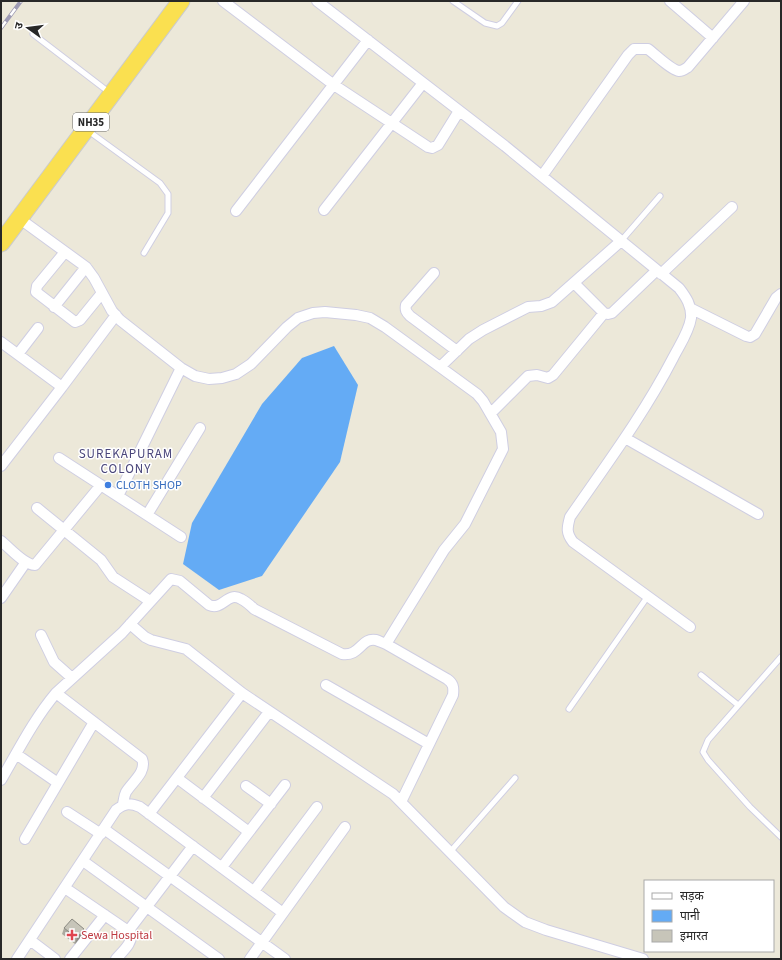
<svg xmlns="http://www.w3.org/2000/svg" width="782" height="960" font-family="'Source Sans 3','Noto Sans Devanagari',sans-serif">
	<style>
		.water { fill: #64abf5 }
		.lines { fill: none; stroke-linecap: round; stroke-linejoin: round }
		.service-casing { stroke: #cfcee2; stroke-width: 7 }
		.minor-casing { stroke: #cfcee2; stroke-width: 12 }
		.trunk-casing { stroke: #cbcbcb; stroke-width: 19 }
		.service { stroke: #fff; stroke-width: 5 }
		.minor { stroke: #fff; stroke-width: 10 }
		.trunk { stroke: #fae050; stroke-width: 17 }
		.rail-casing { stroke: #9e9bb4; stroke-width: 4 }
		.rail { stroke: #fff; stroke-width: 2.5; stroke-dasharray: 8; stroke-linecap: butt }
		.wall { fill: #aba99f }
		.shaded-wall { fill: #8b8a82 }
		.building { fill: #c7c5b9; stroke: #8b8a82 }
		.shop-dot { fill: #3f7fe0; stroke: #fff; stroke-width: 1.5 }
		.health-dot { fill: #e0444e; stroke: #fff; stroke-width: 1.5 }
		.labels { text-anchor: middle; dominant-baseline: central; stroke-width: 3; stroke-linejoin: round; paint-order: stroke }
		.shield { fill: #fff; stroke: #686868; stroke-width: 1 }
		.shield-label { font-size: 11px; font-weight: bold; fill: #282828 }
		.shop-label { font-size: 12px; fill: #366cbe; stroke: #fff; text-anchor: start }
		.health-label { font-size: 12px; fill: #be3a42; stroke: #fff; text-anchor: start }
		.neighbourhood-label { font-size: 13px; letter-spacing: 1px; fill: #4a467b; stroke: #fff }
	</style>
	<rect width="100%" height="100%" fill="#ece8d9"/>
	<!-- water -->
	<path class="water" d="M334,346L358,385L340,462L262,576L219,590L183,564L192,523L262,404L302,358Z"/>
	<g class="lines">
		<!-- service casing -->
		<g class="service-casing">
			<path id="service" d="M453,1L485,23L497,26L502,23L518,1
				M33,34L110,93
				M87,130L160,183L168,194V213L144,253
				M621,241L660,196
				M781,657L708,740L703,752L708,760L750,807L781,837
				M701,675L738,705
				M569,709L648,596
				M450,852L515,778"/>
		</g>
		<!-- minor casing -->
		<g class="minor-casing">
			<path id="minor" d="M223,1L334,85L428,147L432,148L438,145L459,111
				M317,1L505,146L679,288C686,297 692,306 691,318C689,332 679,346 673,358C644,414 606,465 570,517C567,528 566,533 573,542L690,627
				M670,1L713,38
				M542,176L628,55L634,49H648C655,54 671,70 679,71C683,71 685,69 688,67L744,1
				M324,210L423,83
				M236,211L368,40
				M20,219L86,267L94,278L112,311L120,320L181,368L195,376L209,379L222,378L236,374L251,364L287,327L298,318L313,313L325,312L356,315L370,318L385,327L440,367L469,339L483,330L528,307L541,306L552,302L621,241
				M65,252L37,286L36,292L75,322L80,320L102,293
				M434,273L406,305C405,310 406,312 410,316L457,351
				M661,274L732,207
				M574,283L604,313L608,314L612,313L657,270
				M54,307L86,267
				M690,308L746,336L750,337L755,334L776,298L781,294
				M1,342L62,387L1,466
				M18,354L38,328
				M62,387L116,315
				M491,413L528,376L537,375L548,378L553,375L604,313
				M625,438L758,514
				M59,458L181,537
				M118,496L181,368
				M37,508L101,560L113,577L150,601
				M147,515L200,428
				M1,541C10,548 24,565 35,565L101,485
				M1,598L26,562
				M130,624L145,637L151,640L186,649L242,693L393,794L504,907L525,922L546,930L643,959
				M41,635L54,662L72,678
				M386,644L447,679C453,683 454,687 453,695L401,802
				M326,685L429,744
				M56,693L142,759C147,772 132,782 126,792C124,796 124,800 123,804
				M16,754L58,783
				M177,778L249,832
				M1,780C18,751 34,719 56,693L122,633L171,579L180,581L209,605C223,611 227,591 241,599C245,601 250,605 254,609L342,654C360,657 361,637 376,640C379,641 383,643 386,644L444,550L465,524L503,449L501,432L483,401L477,394L440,367
				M246,786L271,804
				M203,798L269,712
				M67,812L101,834
				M149,814L242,693
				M104,829L285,959
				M25,839L94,722
				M83,861L219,959
				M222,867L285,785
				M65,888L131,933C133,943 123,951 116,959
				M254,891L317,807
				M129,930L193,846
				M30,940L55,959
				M17,959L116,810C125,803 130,803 140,807L283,913L345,827
				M70,959L105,915
				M250,959L283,913"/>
		</g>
		<!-- trunk casing -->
		<g class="trunk-casing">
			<path id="trunk" d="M1,243L181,1"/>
		</g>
		<!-- service -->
		<use href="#service" class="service"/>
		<!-- minor -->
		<use href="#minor" class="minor"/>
		<!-- trunk -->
		<use href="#trunk" class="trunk"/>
		<!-- rail casing -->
		<g class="rail-casing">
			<path id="rail" d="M1,28L21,1"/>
		</g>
		<!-- rail -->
		<use href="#rail" class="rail"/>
	</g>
	<!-- wall -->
	<path class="wall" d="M64,928L82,935L75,944L62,934Z"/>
	<!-- shaded-wall -->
	<path class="shaded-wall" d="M84,929L82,935L75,944L77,938Z"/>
	<!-- building -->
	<path class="building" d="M72,919L84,929L77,938L64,928Z"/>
	<!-- markers -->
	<circle class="shop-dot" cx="108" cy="485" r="4"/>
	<path class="health-dot" d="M70 929h4v4h4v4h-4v4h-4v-4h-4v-4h4z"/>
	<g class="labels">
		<!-- shield labels -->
		<rect class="shield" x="73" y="113" width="36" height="18" rx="3"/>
		<g class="shield-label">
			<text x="91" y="122">NH35</text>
		</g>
		<!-- shop labels -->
		<g class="shop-label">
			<text x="116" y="485">CLOTH SHOP</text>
		</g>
		<!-- health labels -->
		<g class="health-label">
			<text x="81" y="935">Sewa Hospital</text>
		</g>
		<!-- neighbourhood labels -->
		<g class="neighbourhood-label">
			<text x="126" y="454">SUREKAPURAM<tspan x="126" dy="15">COLONY</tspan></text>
		</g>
	</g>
	<!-- border -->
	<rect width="782" height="960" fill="none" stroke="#282828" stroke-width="4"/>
	<!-- legend -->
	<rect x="644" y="880" width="130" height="72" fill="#ffffff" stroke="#a9a9a9"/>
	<rect x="652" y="893" width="20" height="6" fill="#ffffff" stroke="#a9a9a9"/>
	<text x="680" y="900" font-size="12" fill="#282828">सड़क</text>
	<rect x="652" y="910" width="20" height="12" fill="#64abf5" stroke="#a9a9a9"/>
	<text x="680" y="920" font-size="12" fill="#282828">पानी</text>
	<rect x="652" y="930" width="20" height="12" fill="#c7c5b9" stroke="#a9a9a9"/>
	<text x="680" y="940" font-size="12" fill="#282828">इमारत</text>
	<!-- north arrow -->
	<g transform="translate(28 28) rotate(284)" stroke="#ffffff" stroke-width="3" paint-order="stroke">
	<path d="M0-3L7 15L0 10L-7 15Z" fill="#282828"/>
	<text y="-6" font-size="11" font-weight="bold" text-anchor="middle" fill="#282828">उ</text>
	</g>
</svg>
